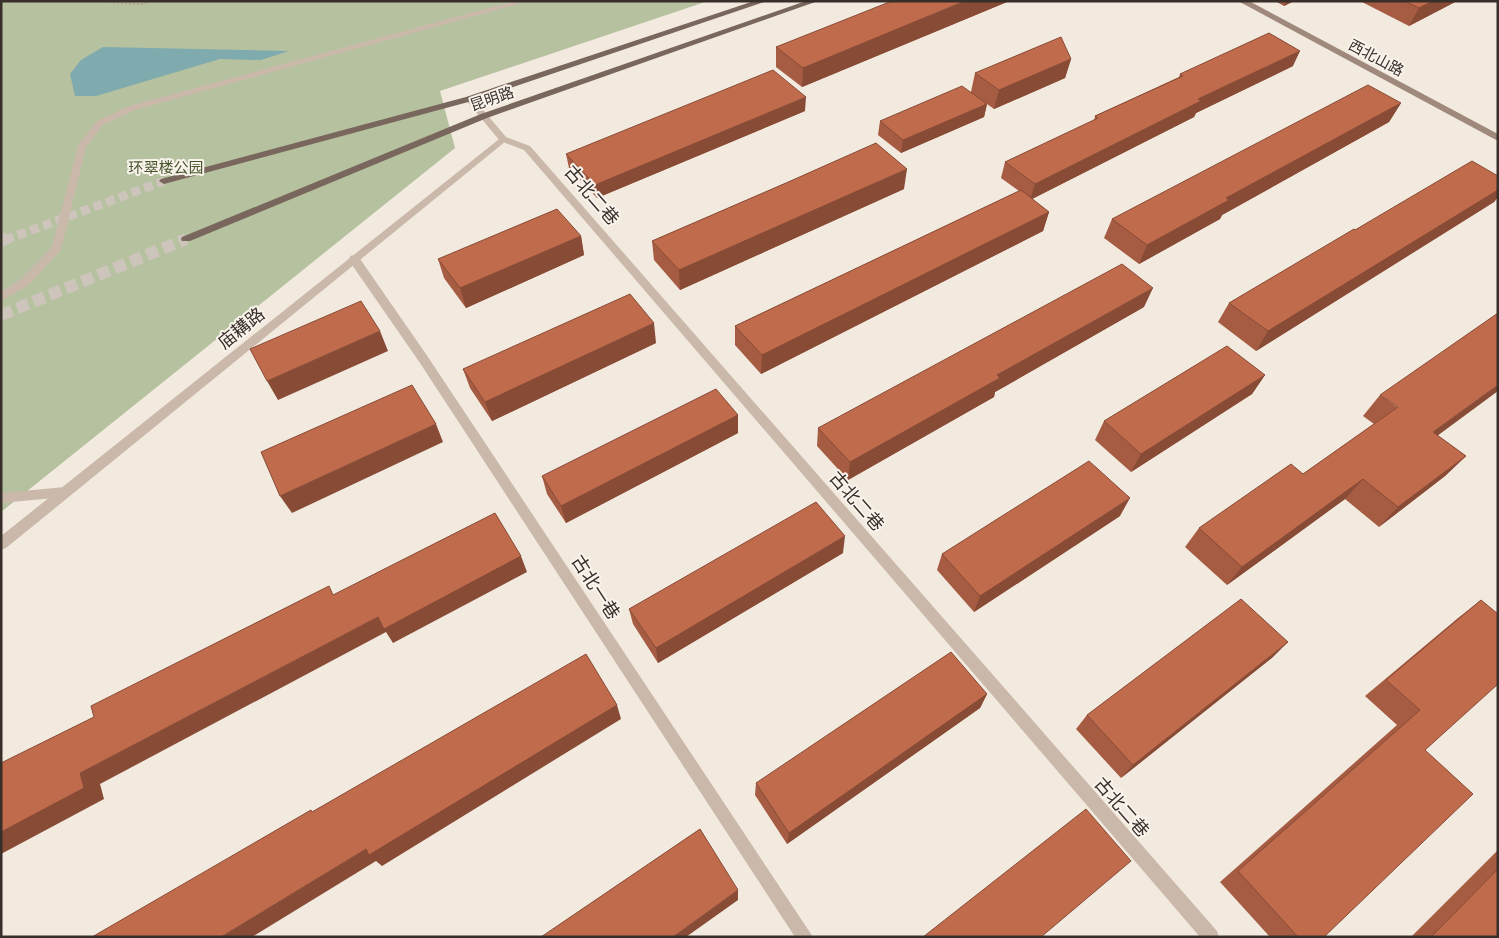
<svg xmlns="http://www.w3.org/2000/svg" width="1499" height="938" font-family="Raleway,'Noto Sans SC',sans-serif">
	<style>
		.green { fill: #b5c19f }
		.water { fill: #7fabae }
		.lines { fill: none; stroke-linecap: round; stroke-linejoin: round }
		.primary-tunnel-far1 { stroke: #cdc4bb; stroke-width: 9; stroke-dasharray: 9 4.5; stroke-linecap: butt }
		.primary-tunnel { stroke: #cdc4bb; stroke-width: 12; stroke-dasharray: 12 5.5; stroke-linecap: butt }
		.path { stroke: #b6a495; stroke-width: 2.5; stroke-dasharray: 2 2; stroke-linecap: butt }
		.service { fill: #cab9ab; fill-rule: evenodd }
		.tertiary { fill: #cab9ab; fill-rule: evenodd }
		.secondary { fill: #9e897c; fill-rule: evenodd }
		.primary { fill: #79665c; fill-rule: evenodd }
		.wall { fill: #a65c42 }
		.shaded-wall { fill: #874b36 }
		.building { fill: #c16b4d; stroke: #874b36 }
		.labels { text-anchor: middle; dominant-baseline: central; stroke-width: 4; stroke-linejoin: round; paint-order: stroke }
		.far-street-label { font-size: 15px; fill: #382e2a; stroke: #f9f3eb }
		.far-park-label { font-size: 15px; fill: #47552e; stroke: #f9f3eb }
		.street-label { font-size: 18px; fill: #382e2a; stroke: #f9f3eb }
	</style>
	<rect width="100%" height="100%" fill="#f2e9df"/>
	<!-- green -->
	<path class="green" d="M1,1H708L440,91L455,148L1,512Z"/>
	<!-- water -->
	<path class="water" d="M103,47L289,51L261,60L220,59L96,96H75L70,74L81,60Z"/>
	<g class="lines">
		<!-- primary-tunnel-far1 -->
		<path class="primary-tunnel-far1" d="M5,240L164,181"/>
		<!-- primary-tunnel -->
		<path class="primary-tunnel" d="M1,241L8,238
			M1,315L186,239"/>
		<!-- path -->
		<path class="path" d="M97,1L142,4L150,1"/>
		<!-- service -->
		<path class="service" d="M515,1H529L135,110L103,125L86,147L61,250L29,285L1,301V292L21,279L52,247L78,145L97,121L129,106Z
			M469,96L472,97L506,137L530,146L1217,931L1219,937H1200L524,150L500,141L465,99Z
			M354,255L358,256L428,357L813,937H795L420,363L350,262V256Z
			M65,487L69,488L71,492L69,496L65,497L1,503V493Z"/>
		<!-- tertiary -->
		<path class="tertiary" d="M503,136L506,137V141L6,548L1,550V536Z"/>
		<!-- secondary -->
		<path class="secondary" d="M1238,1H1249L1498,134V141Z"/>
		<!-- primary -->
		<path class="primary" d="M754,1H767L472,101L164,184L159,181L161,179L466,97Z
			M806,1H818L487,118L190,241H182L181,239L182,237L481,114Z"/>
	</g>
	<!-- wall -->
	<path class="wall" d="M1275,1H1294L1284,6Z
		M1360,1H1457L1409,26Z
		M1007,2L802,87L776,67V47Z
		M1071,59L1065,78L994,109L987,104L984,117L901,153L878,135L880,121L971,92L975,73Z
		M1293,66L1196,113L1194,117L1032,199L1049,212L1043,231L761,374L735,345V326L1019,191L1001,178L1005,162L1094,121L1095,116L1179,77L1180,74Z
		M1401,103L1389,122L1222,215L1220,219L1139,264L1104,238L1112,219Z
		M805,111L597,198L569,168L566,154Z
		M1498,176V197L1494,202L1256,351L1218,322L1229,303L1355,230Z
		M786,183L904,189L680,290L654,260L652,241Z
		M581,236L584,255L466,308L444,278L438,259Z
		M1144,307L995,392L994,397L848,480L817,446L818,428Z
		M656,343L492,421L470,388L463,369Z
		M1265,375L1252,394L1131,472L1095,440L1104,421Z
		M1380,395L1466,456L1445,476L1379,527L1345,499L1227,585L1185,547L1199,528L1303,474L1374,424L1363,416Z
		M738,415V433L566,523L547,494L542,476Z
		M1120,516L974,612L937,570L942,554Z
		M843,553L658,663L633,624L629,609Z
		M1481,600L1425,750L1324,937H1270L1220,882L1397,725L1365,696L1458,618Z
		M1273,657L1121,778L1076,729L1087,715Z
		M987,694L980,708L787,844L755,795L756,783Z
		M1498,850V937H1411Z"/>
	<!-- shaded-wall -->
	<path class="shaded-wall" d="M965,1H1007V2L802,87L803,68Z
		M1286,1H1294L1284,6Z
		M1433,1H1457L1409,26L1419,8Z
		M1300,51L1293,66L1196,113L1194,117L1030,200L1035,184L1198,99Z
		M1071,59L1065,78L994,109L999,90Z
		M806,97L805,111L597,198L595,185Z
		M1401,103L1389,122L1222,215L1220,219L1139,264L1147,245L1226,198Z
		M987,104L984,117L901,153L903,140Z
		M907,169L904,189L680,290L679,270Z
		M1498,190V197L1494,202L1256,351L1268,331Z
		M1049,212L1043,231L761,374L762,355Z
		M581,236L584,255L466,308L460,288Z
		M1153,288L1144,307L995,392L994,397L848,480L850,462L997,375Z
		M654,323L656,343L492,421L485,402Z
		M380,331L388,351L278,400L267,381Z
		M1265,375L1252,394L1131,472L1141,454Z
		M1498,385V391L1414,453L1433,432Z
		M738,415V433L566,523L561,506Z
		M436,424L443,442L292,513L280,496Z
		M1466,456L1445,476L1379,527L1398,507Z
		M1363,479L1345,499L1227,585L1242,567Z
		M1130,498L1120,516L974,612L980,596Z
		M845,536L843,553L658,663L656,648Z
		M521,556L527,572L393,643L386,632L100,784L104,799L1,854V832L80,773L378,617Z
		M1288,642L1273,657L1121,778L1133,765Z
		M987,694L980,708L787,844L789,833Z
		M617,705L621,719L382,866L376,861L252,937H221L366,849Z
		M738,890V900L686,937H673Z"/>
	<!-- building -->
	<path class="building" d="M892,1H965L803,68L776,47Z
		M1404,1H1433L1419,8Z
		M1269,33L1300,51L1198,99L1201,101L1035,184L1005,162L1098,118L1095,116L1183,76L1180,74Z
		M1061,37L1071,59L999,90L975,73Z
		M773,70L806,97L595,185L566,154Z
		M1368,85L1401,103L1226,198L1229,200L1147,245L1112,219Z
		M962,86L987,104L903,140L880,121Z
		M876,143L907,169L679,270L652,241L786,183Z
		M1472,161L1498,176V190L1268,331L1229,303L1354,229L1355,230Z
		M1021,190L1049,212L762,355L735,326Z
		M557,209L581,236L460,288L438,259Z
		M1122,264L1153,288L997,375L1000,378L850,462L818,428Z
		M630,294L654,323L485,402L463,369Z
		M361,301L380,331L267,381L250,349Z
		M1498,313V385L1433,432L1466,456L1398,507L1363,479L1242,567L1199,528L1291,464L1303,474L1398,407L1380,395Z
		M1227,346L1265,375L1141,454L1104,421Z
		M412,385L436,424L280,496L261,452Z
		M716,389L738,415L561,506L542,476Z
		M1089,461L1130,498L980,596L942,554Z
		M816,502L845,536L656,648L629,609Z
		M495,513L521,556L384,629L378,617L80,773L84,788L1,832V763L94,717L91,706L329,586L333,595Z
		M1241,599L1288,642L1133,765L1087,715Z
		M1481,600L1498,614V684L1425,750L1473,794L1324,937H1298L1238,871L1420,710L1386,680Z
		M951,652L987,694L789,833L756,783Z
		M586,654L617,705L369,855L366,849L221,937H92L311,810L312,812Z
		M1086,809L1131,861L1041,937H923Z
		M700,829L738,890L673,937H541Z
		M1498,869V937H1431Z"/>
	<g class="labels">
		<!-- far-street labels -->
		<g class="far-street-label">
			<text transform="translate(1376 58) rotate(28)">西北山路</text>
			<text transform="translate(492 99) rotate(-19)">昆明路</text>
		</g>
		<!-- far-park labels -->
		<g class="far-park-label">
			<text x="166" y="168">环翠楼公园</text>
		</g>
		<!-- street labels -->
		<g class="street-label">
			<text transform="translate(592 195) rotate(49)">古北二巷</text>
			<text transform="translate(241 328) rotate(-39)">庙耩路</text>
			<text transform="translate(857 501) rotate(49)">古北二巷</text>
			<text transform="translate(596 587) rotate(57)">古北一巷</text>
			<text transform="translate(1122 807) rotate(49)">古北二巷</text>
		</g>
	</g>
	<!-- border -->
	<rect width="1499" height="938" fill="none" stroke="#382e2a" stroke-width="5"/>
</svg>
